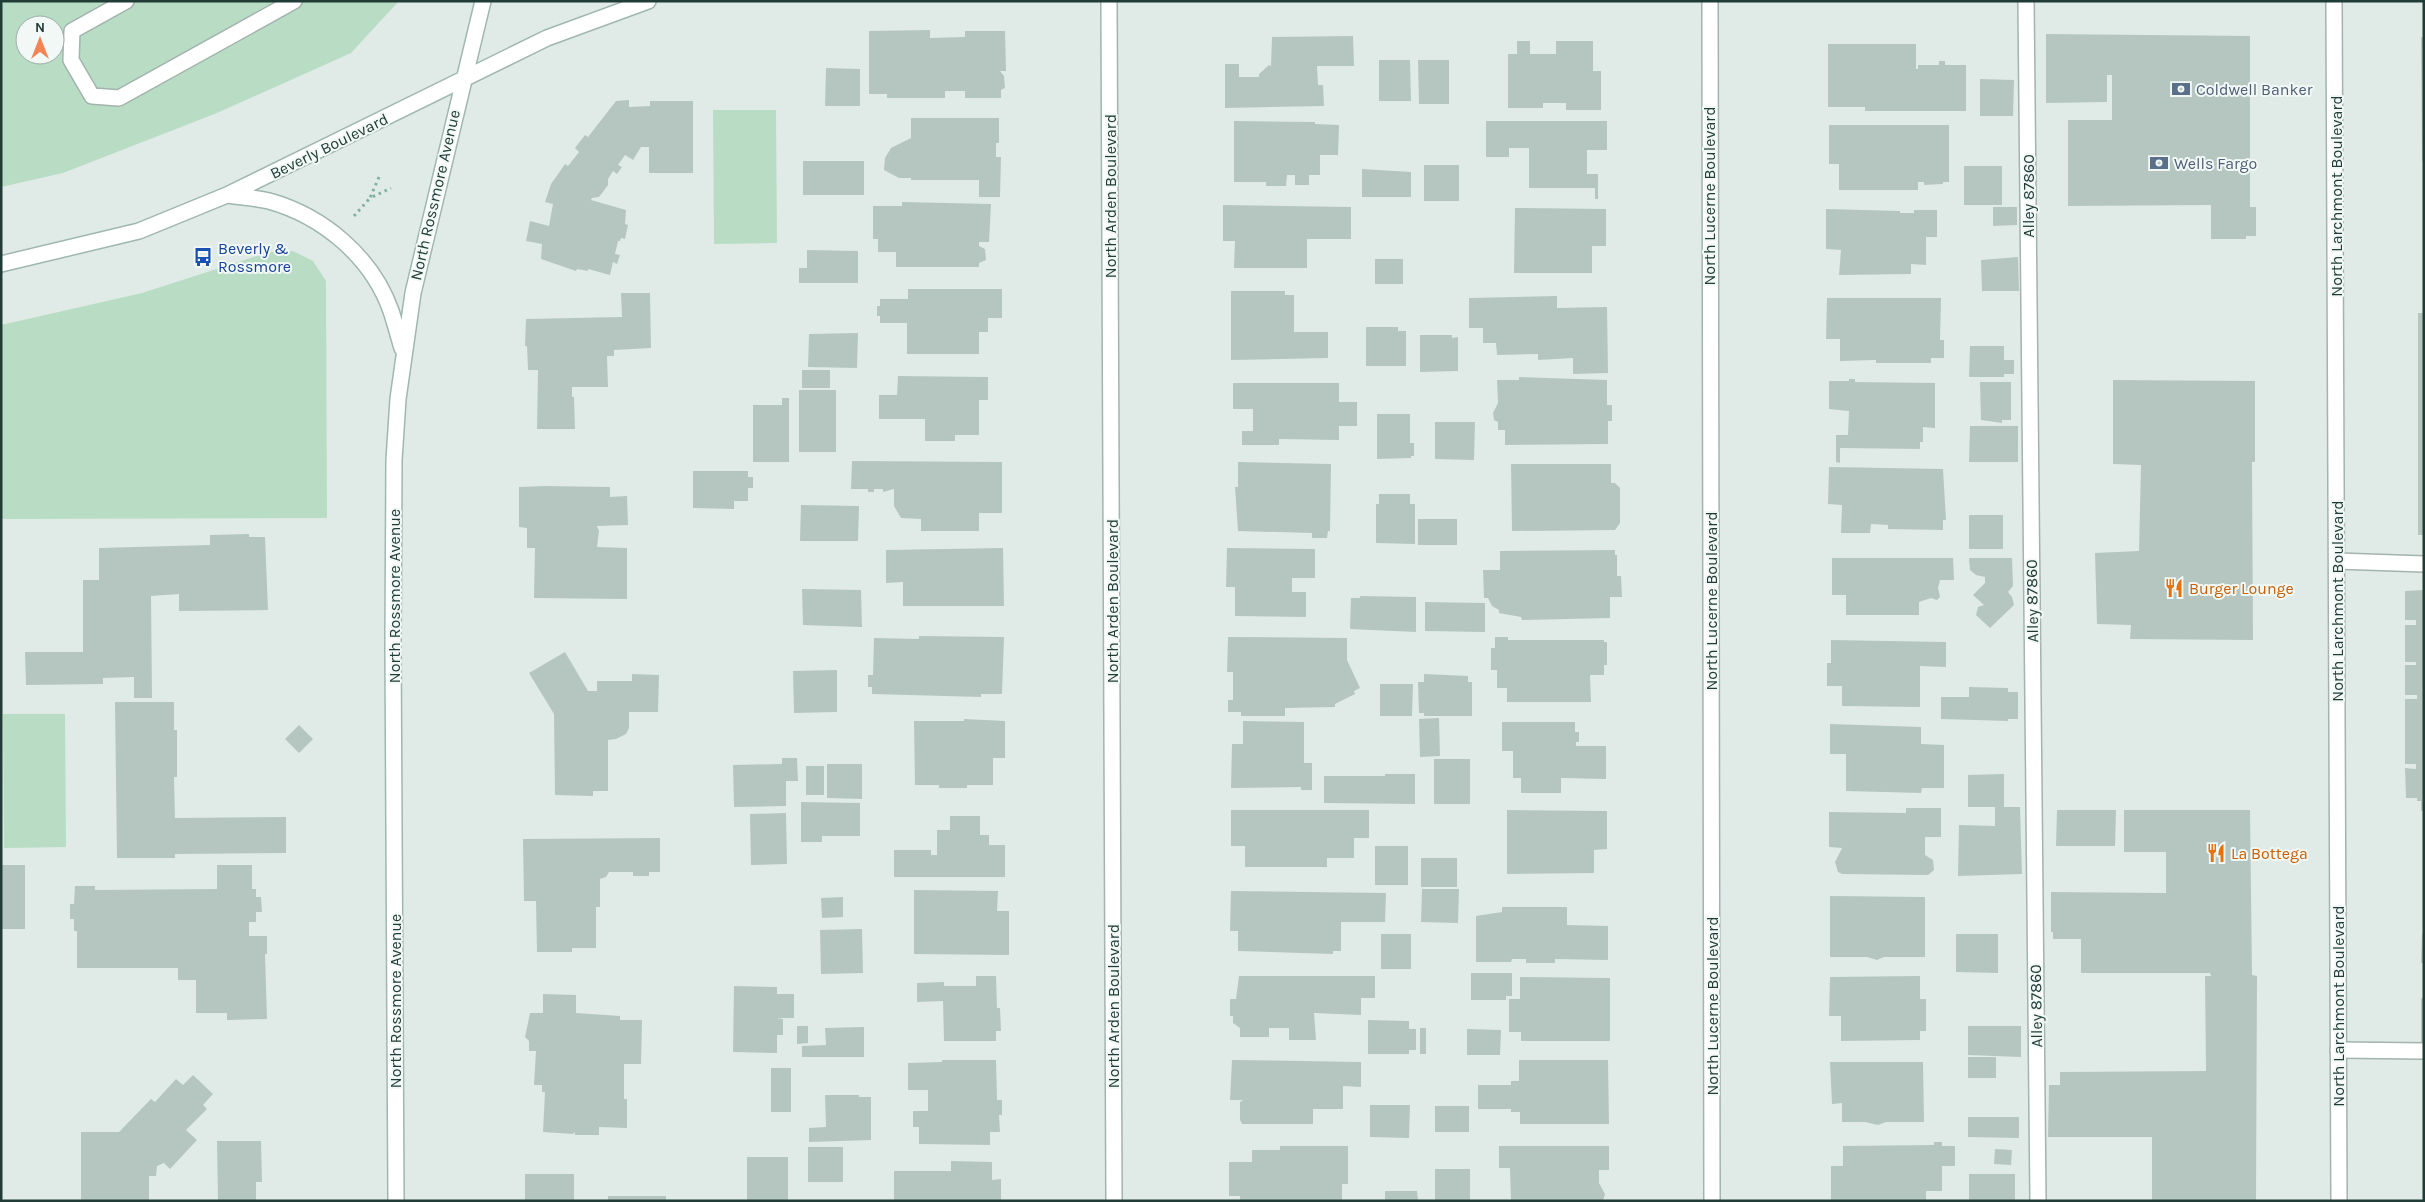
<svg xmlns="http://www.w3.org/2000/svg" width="2425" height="1202" font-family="Karla,sans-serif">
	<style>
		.green { fill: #b8ddc4; fill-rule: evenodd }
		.building { fill: #b5c6c0 }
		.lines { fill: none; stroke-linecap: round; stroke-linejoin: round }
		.service-casing { stroke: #a3b3ae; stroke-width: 18 }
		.minor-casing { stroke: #a3b3ae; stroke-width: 18 }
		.tertiary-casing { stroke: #a3b3ae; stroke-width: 18 }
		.secondary-casing { stroke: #9fb7b0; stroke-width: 18 }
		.path { stroke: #80b0a3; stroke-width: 3; stroke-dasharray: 2.5 4; stroke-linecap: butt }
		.service { stroke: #fff; stroke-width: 15 }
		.minor { stroke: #fff; stroke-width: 15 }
		.tertiary { stroke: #fff; stroke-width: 15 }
		.secondary { stroke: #fff; stroke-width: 15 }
		.labels { text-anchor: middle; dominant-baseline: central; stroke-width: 4; stroke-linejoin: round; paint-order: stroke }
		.service-label { font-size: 16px; fill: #4e5e75; stroke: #f1f8f5; text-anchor: start }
		.street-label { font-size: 16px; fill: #213c36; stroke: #f1f8f5 }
		.transit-label { font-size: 16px; fill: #164399; stroke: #f1f8f5; text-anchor: start }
		.food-label { font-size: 16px; fill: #c56008; stroke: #f1f8f5; text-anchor: start }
	</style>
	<rect width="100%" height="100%" fill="#e0ebe7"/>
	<!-- green -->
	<path class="green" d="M1,1H399L351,53L217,113L63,173L1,187ZM25,25H55V55H25Z
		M713,110H776L777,243L714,244Z
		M293,251L313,261L326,281L327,518L1,519V325L142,293L269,252Z
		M3,714H65L66,847L4,848Z"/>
	<!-- building -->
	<path class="building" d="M930,30V38L965,37V31H1005L1006,71H1000L1004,76L1005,88L1001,90V98H965V91H945V98H887V94H869V31Z
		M2046,34L2250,36V207H2256V236H2246V239H2211V205L2068,206V120H2112V75H2107V102L2046,103Z
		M1353,36L1354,66H1317L1318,85H1323L1324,106L1225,108V64H1239V77H1259V74L1269,65L1271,66L1272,37Z
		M2421,37H2424V161H2422Z
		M1517,41H1530V54H1556V41H1593V71H1601V110H1566V103H1543V108H1508V54H1517Z
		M1828,44H1916V69H1918V65H1939V61H1945V65H1966V111H1865V107H1828Z
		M1379,60H1410L1411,101H1379Z
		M1418,60H1449V104H1419Z
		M826,68L860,69V106H825Z
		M1980,79L2014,80L2013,116H1980Z
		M629,100V107L650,106V101H693V173H649V147H641L633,160L625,155L618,165L622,167L617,174L613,171L608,179V185L599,197L592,198L591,200L626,210L625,224L628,225L625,239L621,238L620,241H618L615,254L620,255L617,264L613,262L610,275L588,269V271L577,269L576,271L541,259L542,244L526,241L530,221L549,226L553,204L545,202L551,184L565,164L568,166L579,152L575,148L585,135L588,137L616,101Z
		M911,118H999V143H996V157H1001L1000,197H979V180H911V178H899L884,170L885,158L891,148L911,138Z
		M1234,121L1315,122V124L1339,125L1338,155H1320V175H1309V185H1295V175H1287L1286,186H1266V182H1234Z
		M1486,121H1607V150H1587V174H1598V199H1595V188H1529V148H1509V157H1486Z
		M1829,125H1949V182H1943V184L1924,185V182H1918V190H1839V164H1829Z
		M803,161H864V195H803Z
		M1424,165H1459V201H1424Z
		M1964,166H2002V205H1964Z
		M1362,169L1411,172V197H1362Z
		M902,202L991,204L989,242H979V246L985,249L986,260L979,263V267H896V252H878V239H873V206H902Z
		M1223,205L1351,207V239H1307V268H1234L1235,241H1223Z
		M1993,207H2017V225L1993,226Z
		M1515,208L1606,209V246H1592V273H1514Z
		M1826,209L1900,211V213H1914V210H1937V237H1926V265L1911,264V274L1839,275L1841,250L1826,249Z
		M807,250L858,251V283H799V268H807Z
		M2018,257L2019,291H1982L1981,260Z
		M1375,259H1403V284H1375Z
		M908,289H1002V318H988V332H979V354H907V323H880V316H877V306H880V299H908Z
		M1231,291H1285V295H1294V332H1328V358L1231,360Z
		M621,293H650L651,348L614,350V356H607L608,387H572V397H574L575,429H537L538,370H528L527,346H525L526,319L622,317Z
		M1557,296V308L1607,307L1608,373L1573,374V358L1538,360V354L1497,355L1496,343H1483V328H1469V298Z
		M1827,298H1941L1940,340H1944V358H1931V363H1876V360L1840,361V339H1826Z
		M2418,313H2424V535H2418Z
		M1366,327H1398V331H1406V366H1366Z
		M858,333L857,368L808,367L809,334Z
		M1420,335H1452V338L1458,337V371L1420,372Z
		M1970,346H2004V360H2014V374H2004V377H1969Z
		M802,370H830V388H802Z
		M898,376L988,377V400H979V435H955V441H925V419H879V395H897Z
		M1519,377L1607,380V405H1612V421H1608V444L1505,445V430H1498V422L1494,420L1493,413L1498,403L1497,380H1519Z
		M1849,379H1855V382L1935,383V428L1923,427V442H1920V449L1840,448V463L1836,462V435H1848L1849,411L1829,409V381H1849Z
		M2113,380L2255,381V462H2252L2253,640L2130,639L2131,625L2097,624L2095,553L2139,551L2141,465L2113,464Z
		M1980,382H2011V420H2002V423L1981,420Z
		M1233,383H1339V402H1357V426H1339V440L1279,439V445H1242V431H1253V409H1233Z
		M799,390H836V452H799Z
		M782,398H789V462H753V405H782Z
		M1377,414H1410V443H1414V456H1411V458L1377,459Z
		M1435,422H1475L1474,460L1435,459Z
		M1970,426H2018V462H1969Z
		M852,461L1002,462V513H979V531H921V519L901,518L894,506V489L883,492V489H874V492H868V489H851Z
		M1238,462L1331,464L1330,531H1328L1327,538H1312V533L1238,531L1235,487H1238Z
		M1511,464H1611V483H1615L1620,488V523L1615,530L1512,531Z
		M1829,467L1943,469L1946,520H1943V530L1888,529V525L1871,524L1870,533H1841L1842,505L1828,504Z
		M693,471H748V477H753V488H748V501H734V509L693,508Z
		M546,486L610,487V497L627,496L628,525L597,526L599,531L597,547L627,548V599L534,598L535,548H527V528L519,527V487Z
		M1379,494H1410V504H1415V544L1376,543V504H1379Z
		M801,505L859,506L858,541H800Z
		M1969,515H2003V549H1969Z
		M1418,519H1457V545H1418Z
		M249,534V537H265L268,610L179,611V594L151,596L152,698H134V677L103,678V684L26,685L25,652H83V580H99V548L210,545V535Z
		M1003,548L1004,606H903V582L886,583V550Z
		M1227,548L1315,549V578H1292V592H1306V617L1235,616V587H1226Z
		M1615,550V555H1617V576H1621L1622,597H1610V618L1522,620L1521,617L1499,613V610L1492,606L1488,598H1484L1483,570H1500V551Z
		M1832,558H1953L1954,580H1940L1938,588L1940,597L1937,600L1931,598L1919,602V615H1846V595H1832Z
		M1969,558H2012L2013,586L2008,592L2012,597L2014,605L1990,628L1976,615L1978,607L1984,605L1973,595L1985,583V577L1976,575L1970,570Z
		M802,589L861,590L862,627L803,625Z
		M2424,590V811H2421V801H2417V798H2406L2405,768L2416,769V764H2405V699H2417V695H2405V665H2416V662H2405V625H2416V620H2405V591Z
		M1360,596L1416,597V632L1350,629L1351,598H1360Z
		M1425,602L1485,603V632L1425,631Z
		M919,636L1004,637L1002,694H981V697L872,694V687H868V675H873L874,638L919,639Z
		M1228,637L1347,638V660L1360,688L1354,691L1355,694L1335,704V707L1285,708V716H1241V712H1228V700H1233V672H1227Z
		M1495,637H1508V640H1604V642H1607V665H1604V675H1590L1591,702H1507V688H1497V670H1491V648H1495Z
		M1831,640L1946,642V667L1920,666V707L1842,706V686H1827V663H1831Z
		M565,652L588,691H597V681H632V674L659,675L658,712H629V728L626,734L616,739L608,740V791H593V796L555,795L554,714L529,673Z
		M837,670V712L794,713L793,671Z
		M1424,674L1468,676V682H1472V716H1424V713H1419L1418,682H1424Z
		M1380,684H1413L1412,716H1380Z
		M1969,687L2008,688V692H2018V719H2008V721L1941,719V697H1969Z
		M115,702H174V730H177V777H174L175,818L286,817V853L175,854V858H117Z
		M1439,718L1440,756L1420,757L1419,719Z
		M964,719L1005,721V758H993V785H967V788H939V785H915L914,721H964Z
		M1243,721L1304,722V763H1312V790H1301V787L1231,788L1232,744H1243Z
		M1502,722H1575V732H1579V742H1576V746H1606V779L1561,778V793H1521V778H1513V751H1502Z
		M1830,724L1921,727V744L1944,745V788H1922L1921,793L1846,791V754H1830Z
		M299,725L313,739L299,753L285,739Z
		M782,758H797L798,781H786V806L734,807L733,765L782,764Z
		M1434,759H1470V804H1434Z
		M827,764H862V799L827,798Z
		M806,766H824V795H806Z
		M1385,774H1415V804L1324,803V776H1385Z
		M2004,774V807H2020L2022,874L1958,876L1959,825L1995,826V807H1968V775Z
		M801,802L860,803V836H822V842H801Z
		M1906,808H1941V837H1925V855L1933,860L1934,870L1928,875L1842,874L1838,872L1835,862L1842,848L1829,847V812L1906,813Z
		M1231,810H1369V838H1354V858H1327V867H1245V846H1231Z
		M1507,810L1607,811V849L1594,850V873L1507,874Z
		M2057,810H2116L2115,846H2056Z
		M2124,810H2250L2252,975L2257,976L2256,1201H2152V1137H2048L2049,1085H2060V1072L2206,1071L2205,976H2211L2210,973H2081V939H2053V932H2051V892L2166,893V852H2124Z
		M786,813L787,864L751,865L750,814Z
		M950,816H980V835H989V845H1005V877H894V850H931V855H937V830H950Z
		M660,838V872H649V876H633V872H609L606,877L600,879V907H596V948H572V952H537L536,901H524L523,839Z
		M1375,846H1408V885H1375Z
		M1421,858H1457V887H1421Z
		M1,865H25V929H1Z
		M217,865H252V889H256V897H261L262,912H256V922H249V936H267V954H265L267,1019L227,1020V1013H196V980H178V968H77V931H74V919H70V904H74L75,886H95V890L217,889Z
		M1422,889H1459L1458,923L1421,922Z
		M914,890L998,891L997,911H1009V955L914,954Z
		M1231,891L1386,893L1385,922H1341V951H1333V954L1238,951V931H1230Z
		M1830,896L1925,897V957H1884L1877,960L1867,957H1830Z
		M843,897V917L822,918L821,898Z
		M1502,907H1567V925L1608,926V960L1555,959V963H1526V959H1512L1511,962H1476V916L1502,912Z
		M862,929L863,973L821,974L820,930Z
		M1381,934H1411V969H1381Z
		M1956,934H1998V973L1956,972Z
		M2422,934H2424V963H2421Z
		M1471,973H1512V996H1506V1000H1471Z
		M976,976H996L997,1008H1000L1001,1031H996V1041H944L943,1001L917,1002V983L944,982V986H976Z
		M1239,976H1375V998H1361V1015L1314,1013L1316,1040H1289V1028H1269V1037H1240V1028L1233,1023V1016H1230V999H1236Z
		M1920,976V999H1926V1031H1920V1040L1841,1041V1016H1829L1830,977Z
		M1520,977L1610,978V1041H1521V1032H1509V999H1520Z
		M734,986L777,987V994H794V1018H777L783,1019V1035H777V1053L733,1052Z
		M543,994L576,995V1013L620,1016V1020H642L641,1064H624V1099H627V1128L599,1127V1135H575V1132L573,1134L543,1132L545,1092H542V1085H534L536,1051H529V1041L525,1037L530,1013H543Z
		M2421,998H2424V1043H2421Z
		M1368,1020L1409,1021V1029H1416V1050H1409V1054H1368Z
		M797,1026H808V1043L797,1044Z
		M1968,1026H2021V1057L1968,1055Z
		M864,1027V1057H802V1046L826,1045L825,1028Z
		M1420,1028H1426V1054H1420Z
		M1467,1029L1501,1030L1500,1055H1467Z
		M1968,1057H1996V1078H1968Z
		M942,1060H996L997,1100H1002V1115H999L1000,1132H990V1145L919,1144V1127H913V1111H928V1090H908V1063L942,1062Z
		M1232,1060L1361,1062V1087L1343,1086V1109H1313V1124H1242L1240,1120V1102L1243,1100H1230Z
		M1519,1060H1608L1609,1124H1520V1112H1511V1109H1478V1085H1511V1081H1519Z
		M1830,1062H1923L1924,1122H1886L1878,1125L1865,1122H1842V1103L1832,1104Z
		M771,1068H791V1112H771Z
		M193,1075L213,1094L203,1105L207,1109L186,1130L197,1140L170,1169L164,1163L157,1166L156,1176H149V1201H81V1132H119L151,1099L155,1102L176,1079L183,1085Z
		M825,1095H859V1097H871V1140L809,1142V1128L826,1127Z
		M1370,1105H1410L1409,1138L1370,1137Z
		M1435,1106H1469V1132H1435Z
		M1968,1117H2019V1138L1968,1137Z
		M217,1141H261L262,1182H256V1201H218Z
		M1934,1142H1942V1146H1955V1166H1942V1191H1926V1201H1831V1166H1843V1146L1934,1145Z
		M1280,1146H1348V1184H1342V1201H1240V1196H1229V1162H1252V1150H1280Z
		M1499,1146H1609V1170H1599V1183L1605,1194L1603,1201H1511L1510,1168H1499Z
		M808,1147H843V1182H808Z
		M1995,1149L2012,1150L2011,1165L1994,1164Z
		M747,1157H788V1201H747Z
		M951,1161L992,1162V1180L1001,1179V1201H894V1171H951Z
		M1435,1169H1470V1201H1435Z
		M525,1174H574V1201H525Z
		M1969,1174H2015V1201H1969Z
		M1385,1191H1417L1418,1201H1385Z
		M608,1196H666V1201H608Z"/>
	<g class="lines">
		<!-- service casing -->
		<g class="service-casing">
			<path id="service" d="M126,1L72,31L71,60L92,96L119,98L294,1
				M2026,1L2038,1201
				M2337,561L2424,564
				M2338,1050L2424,1051"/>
		</g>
		<!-- minor casing -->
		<g class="minor-casing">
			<path id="minor" d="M1710,1L1712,1201"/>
		</g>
		<!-- tertiary casing -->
		<g class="tertiary-casing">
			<path id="tertiary" d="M1109,1L1114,1201
				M2334,1L2339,1201"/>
		</g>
		<!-- secondary casing -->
		<g class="secondary-casing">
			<path id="secondary" d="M227,195C241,197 256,198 269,201C323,216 372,257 391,311C395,323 398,335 402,348
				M1,264L139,231L227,195L547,38L648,1
				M396,1201L393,644L394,460L398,399L413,293L483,1"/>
		</g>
		<!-- path -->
		<path class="path" d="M379,177L370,198L391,188
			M354,216L370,198"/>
		<!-- service -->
		<use href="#service" class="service"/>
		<!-- minor -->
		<use href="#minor" class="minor"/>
		<!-- tertiary -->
		<use href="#tertiary" class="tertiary"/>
		<!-- secondary -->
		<use href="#secondary" class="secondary"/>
	</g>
	<!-- icons -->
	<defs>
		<g id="bank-bare" transform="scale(1.5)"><path d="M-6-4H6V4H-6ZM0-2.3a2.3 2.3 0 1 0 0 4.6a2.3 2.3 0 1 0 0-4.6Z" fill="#5c6f8a" stroke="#f1f8f5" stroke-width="2.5" paint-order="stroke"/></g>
		<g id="bus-bare" transform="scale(1.5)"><path d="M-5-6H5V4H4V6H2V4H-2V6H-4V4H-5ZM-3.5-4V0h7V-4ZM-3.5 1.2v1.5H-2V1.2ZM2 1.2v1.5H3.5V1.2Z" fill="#1a4fb4" stroke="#f1f8f5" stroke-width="2.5" paint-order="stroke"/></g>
		<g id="restaurant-bare" transform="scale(1.5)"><path d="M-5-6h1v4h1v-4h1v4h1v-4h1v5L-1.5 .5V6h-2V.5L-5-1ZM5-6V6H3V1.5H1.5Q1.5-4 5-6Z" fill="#e8710a" stroke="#f1f8f5" stroke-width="2.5" paint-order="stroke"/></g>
	</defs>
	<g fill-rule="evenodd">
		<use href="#bank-bare" x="2181" y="89"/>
		<use href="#bank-bare" x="2159" y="163"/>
		<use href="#bus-bare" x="203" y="257"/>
		<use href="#restaurant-bare" x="2174" y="588"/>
		<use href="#restaurant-bare" x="2216" y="853"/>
	</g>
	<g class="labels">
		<!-- service labels -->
		<g class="service-label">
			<text x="2196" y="89">Coldwell Banker</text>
			<text x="2174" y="163">Wells Fargo</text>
		</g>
		<!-- street labels -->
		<g class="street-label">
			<text transform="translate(329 146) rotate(-26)">Beverly Boulevard</text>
			<text transform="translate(435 195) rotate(-77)">North Rossmore Avenue</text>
			<text transform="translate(1110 196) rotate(-90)">North Arden Boulevard</text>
			<text transform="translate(1709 196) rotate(-90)">North Lucerne Boulevard</text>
			<text transform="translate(2028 196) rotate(-90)">Alley 87860</text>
			<text transform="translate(2336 196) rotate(-90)">North Larchmont Boulevard</text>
			<text transform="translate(394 596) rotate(-90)">North Rossmore Avenue</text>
			<text transform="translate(1112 601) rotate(-90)">North Arden Boulevard</text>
			<text transform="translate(1711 601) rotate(-90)">North Lucerne Boulevard</text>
			<text transform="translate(2032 601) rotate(-91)">Alley 87860</text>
			<text transform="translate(2337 601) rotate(-90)">North Larchmont Boulevard</text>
			<text transform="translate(395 1001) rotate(-90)">North Rossmore Avenue</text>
			<text transform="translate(1113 1006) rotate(-90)">North Arden Boulevard</text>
			<text transform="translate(1712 1006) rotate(-90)">North Lucerne Boulevard</text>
			<text transform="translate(2036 1006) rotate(-91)">Alley 87860</text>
			<text transform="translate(2338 1006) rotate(-90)">North Larchmont Boulevard</text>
		</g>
		<!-- transit labels -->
		<g class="transit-label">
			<text x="218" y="248">Beverly &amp;<tspan x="218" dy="18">Rossmore</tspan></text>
		</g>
		<!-- food labels -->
		<g class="food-label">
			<text x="2189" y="588">Burger Lounge</text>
			<text x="2231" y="853">La Bottega</text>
		</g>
	</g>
	<!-- border -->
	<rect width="2425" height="1202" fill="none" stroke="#213c36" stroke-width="5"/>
	<!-- north arrow -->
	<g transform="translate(40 40)"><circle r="24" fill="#f1f8f5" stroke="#9eada9"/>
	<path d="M0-4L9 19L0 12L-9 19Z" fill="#f48455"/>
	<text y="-8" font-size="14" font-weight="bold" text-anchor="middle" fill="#213c36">N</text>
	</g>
</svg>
